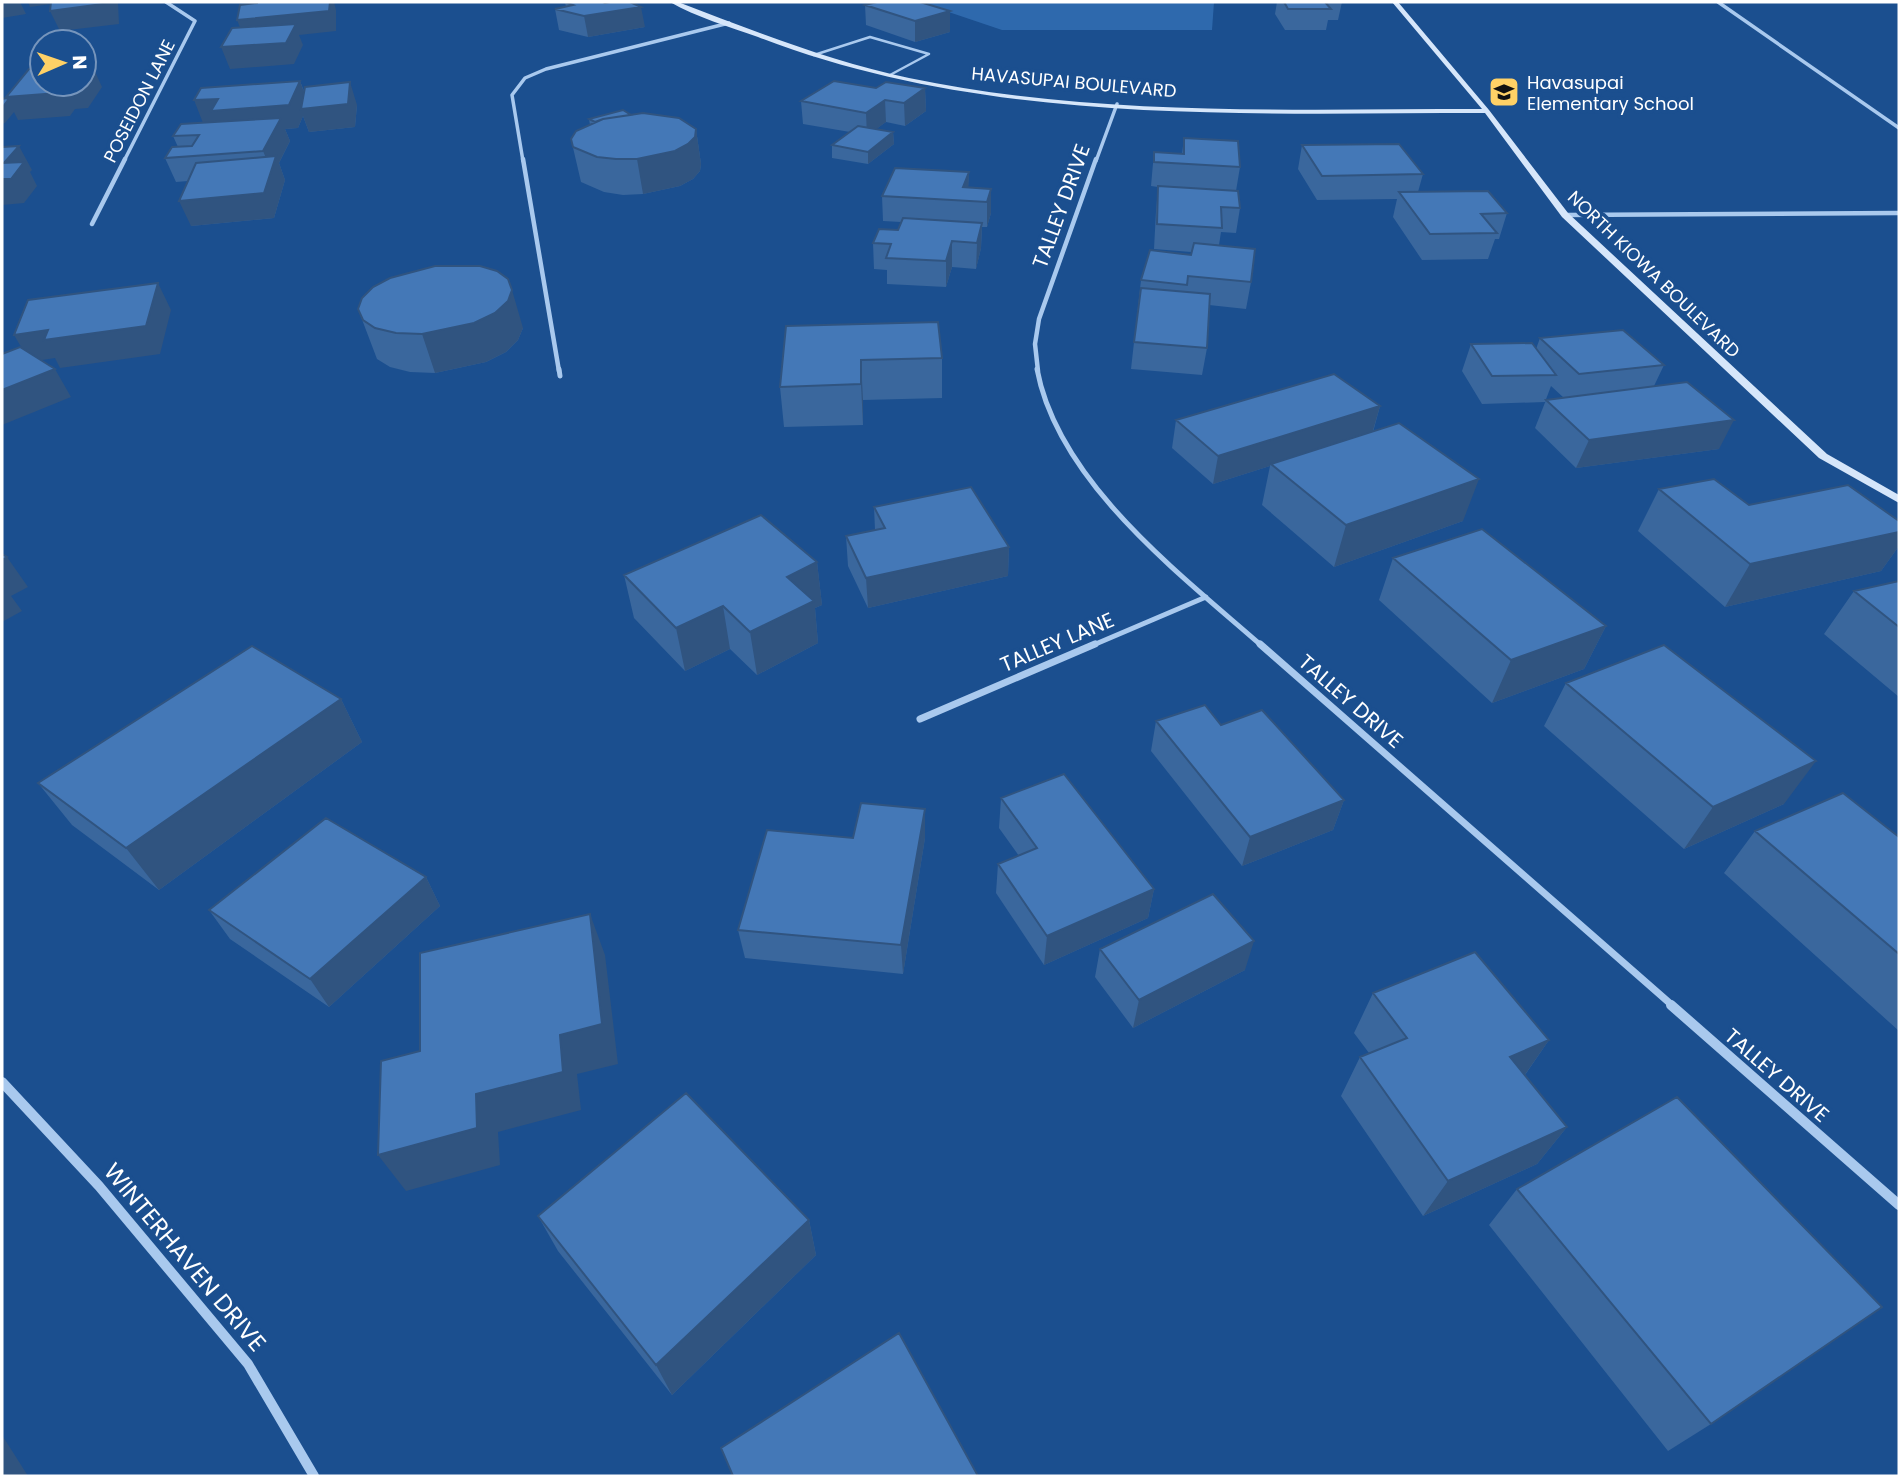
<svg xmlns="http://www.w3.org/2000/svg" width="1901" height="1478" font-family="Poppins,sans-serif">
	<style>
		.green { fill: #2e69ad }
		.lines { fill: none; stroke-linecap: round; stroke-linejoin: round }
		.lane { stroke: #a9c9ee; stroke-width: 2.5 }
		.street-far4 { stroke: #a9c9ee; stroke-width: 3.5 }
		.street-far3 { stroke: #a9c9ee; stroke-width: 4.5 }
		.street-far2 { stroke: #a9c9ee; stroke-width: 5 }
		.street-far1 { stroke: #a9c9ee; stroke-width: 7 }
		.street { stroke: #a9c9ee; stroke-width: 10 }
		.secondary { fill: #d6e6fa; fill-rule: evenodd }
		.wall { fill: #3a679d }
		.shaded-wall { fill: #305480 }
		.building { fill: #4478b7; stroke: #305480; stroke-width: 2 }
		.labels { text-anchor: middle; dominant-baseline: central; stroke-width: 7; stroke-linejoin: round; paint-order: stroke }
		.far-street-label { font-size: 18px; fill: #fff; stroke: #1b4f8f }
		.far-poi-label { font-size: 18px; fill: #fff; stroke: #1b4f8f; text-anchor: start }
		.street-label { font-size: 21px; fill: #fff; stroke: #1b4f8f }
		.near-street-label { font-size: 24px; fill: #fff; stroke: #1b4f8f }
	</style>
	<rect width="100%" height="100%" fill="#1b4f8f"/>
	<!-- green -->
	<path class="green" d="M919,2H1214L1212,30H1002Z"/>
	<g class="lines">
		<!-- lane -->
		<path class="lane" d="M814,55L870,37L929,54L890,75"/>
		<!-- street-far4 -->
		<path class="street-far4" d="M1718,2L1899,128
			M124,161L195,21L166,2
			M523,161L512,95L525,78L546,69L729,23
			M1096,161L1117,104"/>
		<!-- street-far3 -->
		<path class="street-far3" d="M523,159L559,371
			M1565,215L1899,213
			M92,224L125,159
			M1038,371L1035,344L1039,319L1096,159"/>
		<!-- street-far2 -->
		<path class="street-far2" d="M559,369L560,376
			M1037,369C1058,482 1180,574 1262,646
			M1091,646L1206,597"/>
		<!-- street-far1 -->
		<path class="street-far1" d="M1260,644L1673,1006
			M920,719L1095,644"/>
		<!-- street -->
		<path class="street" d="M1671,1005L1899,1205
			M2,1082L99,1186L248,1364L314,1476"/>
		<!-- secondary -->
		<path class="secondary" d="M670,2H678C754,31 829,61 909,78C1096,117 1292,109 1482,109L1392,2H1398L1489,110L1568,213L1827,454L1899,495V503L1819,458L1562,217L1485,113C1243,113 988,126 758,37C730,27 696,17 670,2Z"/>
	</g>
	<!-- wall -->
	<path class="wall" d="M565,2L645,27L588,37L559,30L555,9L566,7Z
		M1277,2H1342L1338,20H1328L1326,30H1285L1275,14Z
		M865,5L950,32L915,42L866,25Z
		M300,81L304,91L357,105L355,127L309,132L303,116L298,128L285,129L290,141L279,163L285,180L274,218L191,226L188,181L176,182L165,158L178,147L173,136Z
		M876,88H925L926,111L905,126L886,122L876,129L893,132L894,144L868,164L832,158V145L850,132L803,124L801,101Z
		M631,115L696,129L701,164L700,171L693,179L680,186L643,194L623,195L604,192L581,182L571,139L590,125L589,119Z
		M1184,138L1240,167L1236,191L1240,208L1236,233L1221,232L1219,245L1251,282L1246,309L1209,305L1207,348L1202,375L1131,369L1141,280L1191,255V252L1154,249L1156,211L1158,187L1151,186L1154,152L1182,154Z
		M1302,145L1423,174L1418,192L1507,213L1499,239H1495L1488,259L1422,260L1393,217L1397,199L1317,200L1298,169Z
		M969,172L968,187L991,189V213L987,227H982L981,248L976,269L952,267L946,287L887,284V270L874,269L873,243L898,230L901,222L883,221L882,196Z
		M358,309L523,328L518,340L506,352L486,362L435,373L410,372L390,367L377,359Z
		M938,322L942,358V398L863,400V425L784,427L780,387Z
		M1540,338L1664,365L1654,386L1719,449L1576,468L1535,428L1546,400L1564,398L1551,386L1545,402L1482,404L1462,371L1471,344L1536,349Z
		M1380,406L1373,432L1463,521L1334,567L1262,505L1270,466L1213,484L1172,448L1176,420Z
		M1659,489L1749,505L1899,521V546L1881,571L1725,607L1638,531Z
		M874,507L1009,547L1008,576L868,608L848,566L846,536L875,530Z
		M1393,558L1606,626L1584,669L1492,703L1379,600Z
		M817,562L822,605L815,608L818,643L757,675L730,649L685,671L634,618L624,575Z
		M1899,581V697L1824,634L1854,591Z
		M1566,683L1784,804L1684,849L1544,726Z
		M341,699L362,742L159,890L72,825L38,783Z
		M1156,721L1344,800L1333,830L1242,866L1151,751Z
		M1001,798L1154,889L1148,918L1044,965L996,893L998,864L1019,856L999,828Z
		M925,809V838L903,974L745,958L738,930L853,838Z
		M1755,831L1899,837V1031L1724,873Z
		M426,877L440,906L329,1007L230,939L209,910Z
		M1100,949L1245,970L1133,1028L1095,977Z
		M1373,993L1549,1040L1525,1075L1567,1127L1537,1164L1423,1216L1341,1096L1360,1057L1369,1053L1354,1033Z
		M1517,1189L1711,1424L1668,1451L1489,1225Z
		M538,1216L809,1220L816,1255L672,1395L558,1251Z"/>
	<!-- shaded-wall -->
	<path class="shaded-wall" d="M2,2H20L26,14L2,18Z
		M28,2H58L59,3L30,7Z
		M110,2H117L118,3L119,24L60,31L50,11Z
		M330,2H334L336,10V31L299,35L303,45L294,64L230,69L221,47L245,40L237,20Z
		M641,7L645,27L588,37L584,16Z
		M950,11V32L915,42V21Z
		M92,65L102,87L88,108L75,109L70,116L18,120L14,112L5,123L2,124V108L6,97L64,86L84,84V76Z
		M300,81L308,103L350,82L357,105L355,127L309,132L303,116L298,128L285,129L290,141L279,163L285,180L274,218L191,226L179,201L271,170L263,151L203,123L194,100Z
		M925,88L926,111L905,126L904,103Z
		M885,100L886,122L867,136L866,113Z
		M696,129L701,164L700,171L693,179L680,186L643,194L637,159Z
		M893,132L894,144L868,164V152Z
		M19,146L32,170L30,172L37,186L24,203L2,205V179L4,163Z
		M969,172L968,197L963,187Z
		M991,189V213L987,227V202Z
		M982,223L981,248L976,269L977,243Z
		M952,241V267L946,287V261Z
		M158,283L171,310L160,354L60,368L55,358L30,362L14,335Z
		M512,290L523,328L518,340L506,352L486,362L435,373L422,334Z
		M861,360L863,400V425L861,384Z
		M55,369L71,397L2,425V390Z
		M1380,406L1372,434L1271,464L1270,466L1213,484L1218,456Z
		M1734,420L1719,449L1576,468L1589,440Z
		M1479,479L1463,521L1334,567L1346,525Z
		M1899,532V546L1881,571L1725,607L1750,564Z
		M1009,547L1008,576L868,608L866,578Z
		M7,557L28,587L11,596L22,611L2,622V560Z
		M817,562L822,605L815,608L818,643L757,675L750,632L787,577Z
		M723,606L730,649L685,671L676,628Z
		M1606,626L1584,669L1492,703L1511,660Z
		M341,699L362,742L159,890L126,848Z
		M1816,761L1784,804L1684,849L1713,807Z
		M1344,800L1333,830L1242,866L1250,837Z
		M925,809V838L903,974L901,945Z
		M426,877L440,906L329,1007L310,979Z
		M1154,889L1148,918L1044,965L1047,936Z
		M590,914L605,955L618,1064L577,1074L581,1110L498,1132L500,1165L406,1191L378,1155L476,1094L560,1035Z
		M1254,941L1245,970L1133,1028L1139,1000Z
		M1549,1040L1522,1079L1510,1057Z
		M1567,1127L1537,1164L1423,1216L1448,1181Z
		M809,1220L816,1255L672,1395L656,1365Z
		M2,1435L28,1476H2Z"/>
	<!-- building -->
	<path class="building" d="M51,2H110V3L50,11Z
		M257,2H330L329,11L237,20L240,5L257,3Z
		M565,2H603L605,3L610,2H630L641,7L584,16L555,9L573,5Z
		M877,2H920L950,11L915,21L865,5Z
		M1284,2H1325L1331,9H1288Z
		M296,24L286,43L221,47L232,28Z
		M84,65H92L84,76Z
		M42,68V84H78V85L64,86L58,93L6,97L29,69Z
		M300,81L289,105L211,111L218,99L194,100L201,88Z
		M834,81L876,88L886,82L925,88L904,103L885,100L866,113L801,101Z
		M350,82L348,104L301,109L305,87Z
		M7,98L8,100L2,108V99Z
		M623,110L631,115L603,119L595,122L589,119Z
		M643,113L679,118L696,129L695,137L688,144L675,151L637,159H616L597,157L573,147L571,139L576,131L603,119Z
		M281,118L263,151L165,158L172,147L192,146L199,135L173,136L181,124Z
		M858,126L893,132L868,152L832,145Z
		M1184,138L1238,141L1240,167L1154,162V152L1184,154Z
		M1399,144L1423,174L1322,176L1302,145Z
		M19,146L4,163L24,162L11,179H2V147Z
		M276,156L264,193L179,201L196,163Z
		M895,168L969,172L963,187L991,189L987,202L882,196Z
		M1158,186L1238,191L1240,208L1221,207L1222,228L1157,224Z
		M1488,191L1507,213L1481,214L1497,233L1430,234L1399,192Z
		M903,218L982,223L977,243L952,241L946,261L886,258L891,244L873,243L879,229L898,230Z
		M1194,243L1255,249L1251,282L1188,276L1187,285L1141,280L1150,250L1191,255Z
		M435,266H480L497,271L508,279L512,290L508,301L495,313L474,323L422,334L396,333L375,328L363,320L358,309L362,298L373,287L390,278Z
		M158,283L146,326L44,340L48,330L14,335L28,300Z
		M1141,288L1210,294L1207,348L1134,342Z
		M938,322L942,358L861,360V384L780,387L786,326Z
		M1623,330L1664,365L1579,374L1540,338Z
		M1532,343L1556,375L1492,376L1471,344Z
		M20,347L55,369L2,390V354Z
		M1334,374L1380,406L1218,456L1176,420Z
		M1687,382L1734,420L1589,440L1546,400Z
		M1399,423L1479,479L1346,525L1271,464Z
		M1714,479L1749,505L1848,485L1899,521V532L1750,564L1659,489Z
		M971,487L1009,547L866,578L846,536L885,528L874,507Z
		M761,515L817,562L787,577L814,601L750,632L723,606L676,628L624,575Z
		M1482,529L1606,626L1511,660L1393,558Z
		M2,554L7,557L2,560Z
		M1899,581V627L1854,591Z
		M1664,645L1816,761L1713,807L1566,683Z
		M252,646L341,699L126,848L38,783Z
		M1205,705L1221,725L1262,710L1344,800L1250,837L1156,721Z
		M1064,774L1154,889L1047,936L998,864L1037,848L1001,798Z
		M1843,793L1899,837V954L1755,831Z
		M861,803L925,809L901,945L738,930L767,830L853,838Z
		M326,818L426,877L310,979L209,910Z
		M1213,894L1254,941L1139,1000L1100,949Z
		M590,914L602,1024L560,1035L563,1072L476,1094L477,1128L378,1155L381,1061L420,1051V953Z
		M1475,952L1549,1040L1510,1057L1567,1127L1448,1181L1360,1057L1407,1038L1373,993Z
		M686,1093L809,1220L656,1365L538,1216Z
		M1677,1097L1882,1307L1711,1424L1517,1189Z
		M899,1333L978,1476H733L721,1448Z"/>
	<!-- icons -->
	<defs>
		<g id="school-square" transform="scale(1.575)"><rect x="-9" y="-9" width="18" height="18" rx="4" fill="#ffd166" stroke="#1b4f8f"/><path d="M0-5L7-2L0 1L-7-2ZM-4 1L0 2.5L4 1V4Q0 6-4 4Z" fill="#111"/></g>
	</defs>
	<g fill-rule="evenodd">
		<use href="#school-square" x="1504" y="92"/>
	</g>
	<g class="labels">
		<!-- far-street labels -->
		<g class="far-street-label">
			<text transform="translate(1074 82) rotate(5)">HAVASUPAI BOULEVARD</text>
			<text transform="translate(139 101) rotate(-63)">POSEIDON LANE</text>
			<text transform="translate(1654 274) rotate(44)">NORTH KIOWA BOULEVARD</text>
		</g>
		<!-- far-poi labels -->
		<g class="far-poi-label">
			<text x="1527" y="82">Havasupai<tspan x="1527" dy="21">Elementary School</tspan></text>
		</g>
		<!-- street labels -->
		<g class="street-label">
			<text transform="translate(1061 206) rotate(-70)">TALLEY DRIVE</text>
			<text transform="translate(1057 642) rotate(-23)">TALLEY LANE</text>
			<text transform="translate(1351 701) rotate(41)">TALLEY DRIVE</text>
			<text transform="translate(1777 1075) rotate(41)">TALLEY DRIVE</text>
		</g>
		<!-- near-street labels -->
		<g class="near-street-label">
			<text transform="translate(185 1257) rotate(50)">WINTERHAVEN DRIVE</text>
		</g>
	</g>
	<!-- border -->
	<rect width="1901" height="1478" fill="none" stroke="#ffffff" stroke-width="7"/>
	<!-- north arrow -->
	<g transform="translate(63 63) rotate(88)"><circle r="33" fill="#1b4f8f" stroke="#7695bc" stroke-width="2"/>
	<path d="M0-5L12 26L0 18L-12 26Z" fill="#ffd166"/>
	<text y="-10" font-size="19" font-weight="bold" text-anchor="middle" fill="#ffffff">N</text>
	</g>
</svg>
